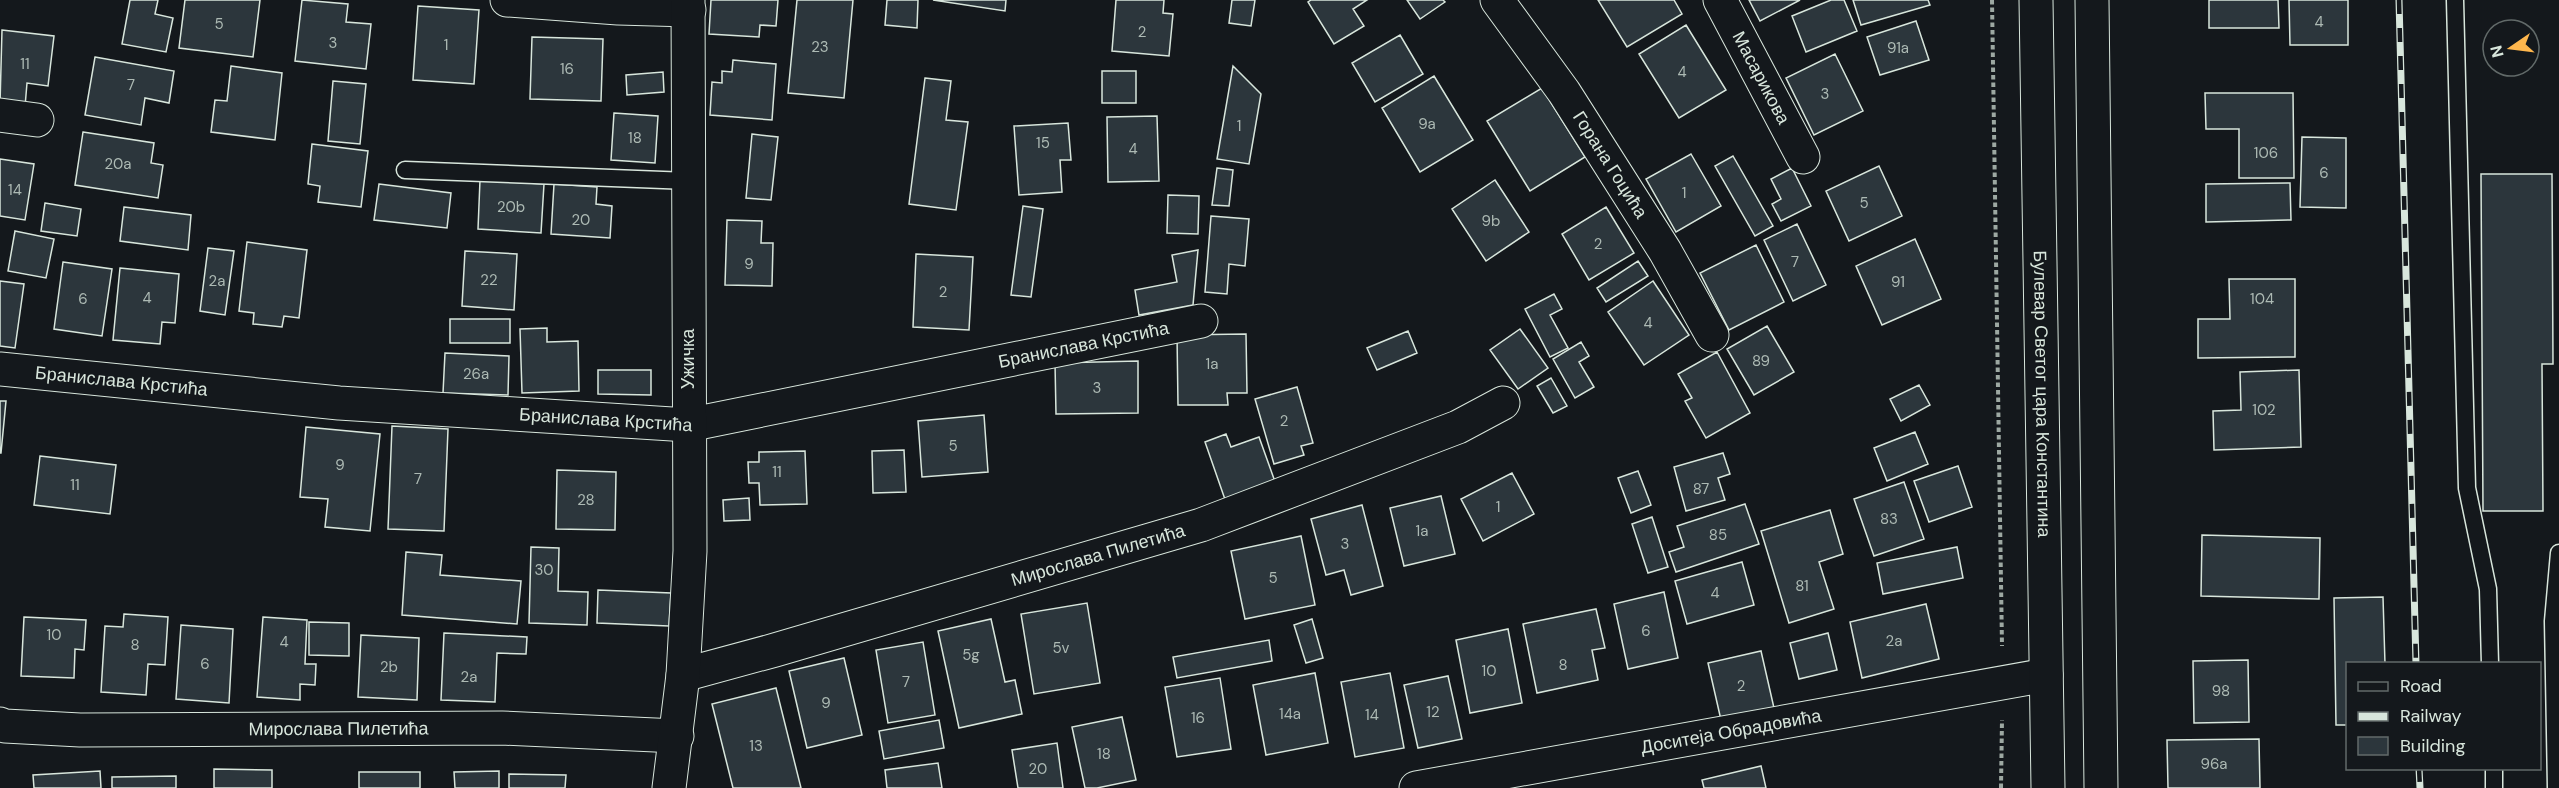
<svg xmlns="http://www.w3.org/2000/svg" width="2559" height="788" font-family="'DM Sans',sans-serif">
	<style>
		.building { fill: #2c363c; stroke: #d8e6dc; stroke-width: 1.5 }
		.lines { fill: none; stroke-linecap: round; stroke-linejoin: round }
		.lane-casing { stroke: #d8e6dc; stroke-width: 19 }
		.street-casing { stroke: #d8e6dc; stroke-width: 35 }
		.secondary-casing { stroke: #d8e6dc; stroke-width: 35 }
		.path { stroke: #9da8a2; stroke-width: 4; stroke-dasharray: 4.5 3; stroke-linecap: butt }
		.lane { stroke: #14181c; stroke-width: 16 }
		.street { stroke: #14181c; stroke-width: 33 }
		.secondary { stroke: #14181c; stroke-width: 33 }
		.rail-casing { stroke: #d8e6dc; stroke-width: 7 }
		.rail { stroke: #14181c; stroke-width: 4.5; stroke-dasharray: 14; stroke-linecap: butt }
		.labels { text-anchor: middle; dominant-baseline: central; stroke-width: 4.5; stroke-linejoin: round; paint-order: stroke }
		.number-label { font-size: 15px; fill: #adbab4 }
		.street-label { font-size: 18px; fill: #d8e6dc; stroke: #14181c }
	</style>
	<rect width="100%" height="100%" fill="#14181c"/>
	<!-- building -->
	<path class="building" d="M130,0H158L155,14L173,18L166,52L122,44Z
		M185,0H260L253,57L179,48Z
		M302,0L348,4L346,22L371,24L366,69L295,61Z
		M711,0H778L776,26L760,25L759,37L709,34Z
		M797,0H853L844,98L788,93Z
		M887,0H918L917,28L885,25Z
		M933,0H1006L1005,11Z
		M1116,0H1164L1163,13L1173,14L1169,56L1112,51Z
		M1232,0H1255L1251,26L1229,23Z
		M1311,0H1367L1353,9L1364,26L1334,44L1308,2Z
		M1407,0H1443L1445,2L1420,19Z
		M1598,0H1674L1682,14L1627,47Z
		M1749,0H1800L1760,21Z
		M1831,0H1844L1857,31L1806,52L1792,16Z
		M1853,0H1928L1930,5L1861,25Z
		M2209,0H2278L2279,28H2209Z
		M2289,0H2348V45H2290Z
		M418,6L479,10L474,84L413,80Z
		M1916,21L1929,60L1880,75L1867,37Z
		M1686,25L1726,90L1679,118L1639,54Z
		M2,30L54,36L48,86L27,83L25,107L0,104Z
		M1400,35L1423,74L1375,102L1352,63Z
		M532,37L603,39L601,101L530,99Z
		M1835,54L1863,111L1814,135L1786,78Z
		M95,57L174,71L169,103L145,98L141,125L85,115Z
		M733,60L776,64L772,120L710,115L712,82L722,83V71L732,72Z
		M231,66L282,73L275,140L211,132L215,100L227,101Z
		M1233,66L1261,94L1249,164L1217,159Z
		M1102,71H1136V103H1102Z
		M663,72L664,92L627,95L626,75Z
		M1434,76L1473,140L1420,172L1382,108Z
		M925,78L951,81L946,120L968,122L956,210L909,204Z
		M333,81L366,84L360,144L328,141Z
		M1542,88L1585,157L1530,191L1487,121Z
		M2205,93H2293L2294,178H2239V129H2206Z
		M614,113L658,116L655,163L611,160Z
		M1157,116L1159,181L1108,182L1107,117Z
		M1068,123L1071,160H1060L1062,192L1019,195L1014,126Z
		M83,132L154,143L151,163L163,165L158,198L75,185Z
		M752,134L778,137L771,200L746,198Z
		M2302,137L2346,138V208L2300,207Z
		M312,144L368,151L361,207L318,202L320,186L308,184Z
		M1691,154L1721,206L1676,232L1646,179Z
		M1733,156L1773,226L1755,236L1715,166Z
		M0,159L34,164L25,220L0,216Z
		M1879,166L1902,216L1849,241L1826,191Z
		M1217,168L1233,170L1229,206L1212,205Z
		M1792,168L1811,206L1781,221L1772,204L1781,199L1771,179Z
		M2481,174H2552L2553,364H2542L2543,511H2483Z
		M480,180L544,184L541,233L478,229Z
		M1495,180L1529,232L1486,261L1452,209Z
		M2290,183L2291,220L2206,222V184Z
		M379,184L451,193L447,228L374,220Z
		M554,184L597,187L596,204L612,206L610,238L551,234Z
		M1168,195L1199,196L1198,234L1167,233Z
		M45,203L81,209L77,236L41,231Z
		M1023,206L1043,209L1031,297L1011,295Z
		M124,207L191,215L188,250L120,241Z
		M1606,207L1634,253L1589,280L1562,234Z
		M1211,216L1249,219L1245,266L1229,264L1227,294L1205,292Z
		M727,220L762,221L761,243H773L772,286L725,285Z
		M1797,224L1826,285L1793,301L1764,240Z
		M15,231L54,239L46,278L8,271Z
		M1915,239L1941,299L1882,325L1856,266Z
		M247,242L307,250L299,318L284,316L282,327L253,324L254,313L239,311Z
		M1756,245L1784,302L1729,330L1700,273Z
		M208,248L234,251L225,315L200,311Z
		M1198,250L1193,305L1139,315L1135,290L1177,282L1172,255Z
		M465,251L517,254L514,310L462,306Z
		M916,254L973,257L969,330L913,327Z
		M1638,261L1648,276L1606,302L1597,288Z
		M63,262L112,269L102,336L54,329Z
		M120,268L179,274L175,323L162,322L160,344L113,340Z
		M2229,279H2295V357L2198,358V319H2230Z
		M0,281L24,284L15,348L0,346Z
		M1653,281L1689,335L1644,365L1608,312Z
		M1554,294L1562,309L1550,315L1568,348L1550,357L1525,309Z
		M450,319H510V343H450Z
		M1767,326L1794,372L1754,395L1727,349Z
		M547,328V342L578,341L579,391L522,393L520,329Z
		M1520,329L1548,368L1518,389L1490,350Z
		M1408,331L1417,353L1377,370L1367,348Z
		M1246,334L1247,393H1227L1228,405H1178L1177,335Z
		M1581,342L1589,356L1579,362L1594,387L1575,398L1553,359Z
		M1717,352L1750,413L1706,438L1685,401L1692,398L1678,374Z
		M445,353L509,356L508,395L443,393Z
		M1138,361V413L1056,414L1055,363Z
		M598,370H651V395L598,394Z
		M2299,370L2301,447L2214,450L2213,411L2241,410L2240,372Z
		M1551,378L1567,406L1553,413L1537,386Z
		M1919,385L1930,405L1901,421L1890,399Z
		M1297,387L1313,443L1301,446L1304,455L1274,464L1255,399Z
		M0,401H6L1,453H0Z
		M984,415L988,472L922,477L918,421Z
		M392,426L448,429L444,531L388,529Z
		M306,427L380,434L370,531L325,527L328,499L300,497Z
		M1915,432L1928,464L1887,481L1874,448Z
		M1226,434L1231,447L1259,437L1278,490L1228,508L1205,442Z
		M904,450L906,492L873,493L872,451Z
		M805,451L807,504L760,505L759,483H749L748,462H759V452Z
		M1723,453L1730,474L1718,478L1725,500L1686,511L1674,467Z
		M40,456L116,465L110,514L34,505Z
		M1958,466L1972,507L1929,522L1914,481Z
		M557,470L616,472L615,530L556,529Z
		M1638,471L1651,505L1631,513L1618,478Z
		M1512,473L1534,514L1483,541L1461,499Z
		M1904,482L1924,539L1874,556L1854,499Z
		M1441,496L1455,554L1404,566L1390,508Z
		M749,498L750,520L724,521L723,500Z
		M1745,504L1759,544L1676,572L1669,552L1684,547L1677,526Z
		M1362,505L1383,586L1351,595L1344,570L1326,575L1311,519Z
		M1830,510L1843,554L1819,562L1834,609L1789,623L1761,531Z
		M1652,517L1668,567L1648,573L1632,524Z
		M2202,535L2320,538L2319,599L2201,596Z
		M1301,536L1315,605L1245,619L1231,551Z
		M531,547L559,548L558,591L588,592L587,625L529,623Z
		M1957,547L1963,578L1883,594L1877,563Z
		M406,552L442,555L440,575L521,581L517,624L402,615Z
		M1742,562L1754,605L1687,624L1675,581Z
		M598,590L671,593L669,626L597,623Z
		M1664,592L1678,658L1628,669L1614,604Z
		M2383,597L2385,664H2348V725H2336L2334,598Z
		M1087,603L1100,683L1034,694L1021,614Z
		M1926,604L1939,659L1862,678L1850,622Z
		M1596,609L1605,648L1592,650L1598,680L1537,693L1523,624Z
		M124,614L168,617L165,665L148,664L146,695L101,692L105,626L123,627Z
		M24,617L86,620L84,650L75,649L74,678L21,676Z
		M263,617L307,620L305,664H316L315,685L300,684V700L257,697Z
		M991,619L1005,682L1015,680L1022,714L959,728L938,631Z
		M1312,619L1323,658L1306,663L1294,625Z
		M309,622L349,623V656L309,655Z
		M181,625L233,629L229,703L176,699Z
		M1508,629L1522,703L1470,713L1456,640Z
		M444,633L527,637L526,654L497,653L495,702L441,700Z
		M1828,633L1837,670L1799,679L1790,643Z
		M361,635L419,638L417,700L358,697Z
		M1269,640L1272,661L1177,678L1173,657Z
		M923,642L935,715L888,723L876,650Z
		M1761,651L1774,708L1721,720L1708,663Z
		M844,658L862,735L807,748L789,671Z
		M2248,660L2249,722L2194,723L2193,661Z
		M1315,673L1328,743L1266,755L1253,685Z
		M1390,673L1404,748L1355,757L1341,682Z
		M1448,676L1462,739L1418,748L1404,685Z
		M1220,678L1231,749L1177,757L1165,687Z
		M776,688L801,788H733L712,704Z
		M1122,717L1136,780L1097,788H1085L1072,727Z
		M939,720L944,748L884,759L879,731Z
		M2259,739L2260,788H2168L2167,740Z
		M1057,743L1063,788H1018L1012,750Z
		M938,763L942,788H887L885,770Z
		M1761,766L1766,788H1704L1702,780Z
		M214,769L272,770V788H214Z
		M100,771L101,788H34L33,775Z
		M499,771V788H455L454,772Z
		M359,772H420V788H359Z
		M509,774L566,775L565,788H509Z
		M176,776V788H112V777Z"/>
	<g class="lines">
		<!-- lane casing -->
		<g class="lane-casing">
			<path id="lane" d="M2455,0L2467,488L2488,589L2490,664
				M405,170L689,181
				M2494,768V788
				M2556,788L2553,621L2559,553"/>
		</g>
		<!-- street casing -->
		<g class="street-casing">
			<g id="street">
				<path d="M507,0L618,8L689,10"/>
				<path id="s1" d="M1497,0L1564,92L1665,251L1712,335"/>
				<path id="s2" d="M1720,0L1803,157"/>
				<path d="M0,115L37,120"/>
				<path id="s3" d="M0,369L339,403L688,425L1201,321"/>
				<path id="s4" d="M683,675L775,650L1201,525L1458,427L1503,403"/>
				<path id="s5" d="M0,724L5,726L80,730L502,728L677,736"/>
				<path d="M669,788L683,675L690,551L688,0"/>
				<path id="s6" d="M1416,788L2046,675"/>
			</g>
		</g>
		<!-- secondary casing -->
		<g class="secondary-casing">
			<g id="secondary">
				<path id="s7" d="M2036,0L2048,788"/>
				<path d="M2092,0L2101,788"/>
			</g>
		</g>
		<!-- path -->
		<path class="path" d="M1992,0L2002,646
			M2001,788L2002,720"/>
		<!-- lane -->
		<use href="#lane" class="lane"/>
		<!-- street -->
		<use href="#street" class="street"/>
		<!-- secondary -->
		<use href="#secondary" class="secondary"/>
		<!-- rail casing -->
		<g class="rail-casing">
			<path id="rail" d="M2399,0L2416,664
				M2419,768L2420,788"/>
		</g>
		<!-- rail -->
		<use href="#rail" class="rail"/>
	</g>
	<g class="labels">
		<!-- number labels -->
		<g class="number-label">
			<text x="2319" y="22">4</text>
			<text x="219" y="24">5</text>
			<text x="1142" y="32">2</text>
			<text x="333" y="43">3</text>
			<text x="446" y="45">1</text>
			<text x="820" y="47">23</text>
			<text x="1898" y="48">91a</text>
			<text x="25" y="64">11</text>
			<text x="567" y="69">16</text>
			<text x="1682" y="72">4</text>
			<text x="131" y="85">7</text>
			<text x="1825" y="94">3</text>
			<text x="1427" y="124">9a</text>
			<text x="1239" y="126">1</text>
			<text x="635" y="138">18</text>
			<text x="1043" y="143">15</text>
			<text x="1133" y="149">4</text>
			<text x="2266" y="153">106</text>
			<text x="118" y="164">20a</text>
			<text x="2324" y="173">6</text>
			<text x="15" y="190">14</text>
			<text x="1684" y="193">1</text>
			<text x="1864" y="203">5</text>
			<text x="511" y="207">20b</text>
			<text x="581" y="220">20</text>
			<text x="1491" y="221">9b</text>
			<text x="1598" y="244">2</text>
			<text x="1795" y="262">7</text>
			<text x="749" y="264">9</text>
			<text x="489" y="280">22</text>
			<text x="217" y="281">2a</text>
			<text x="1898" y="282">91</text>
			<text x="943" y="292">2</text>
			<text x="147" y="298">4</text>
			<text x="83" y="299">6</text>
			<text x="2262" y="299">104</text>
			<text x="1648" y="323">4</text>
			<text x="1761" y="361">89</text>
			<text x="1212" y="364">1a</text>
			<text x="476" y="374">26a</text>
			<text x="1097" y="388">3</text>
			<text x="2264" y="410">102</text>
			<text x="1284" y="421">2</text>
			<text x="953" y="446">5</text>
			<text x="340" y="465">9</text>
			<text x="777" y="472">11</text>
			<text x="418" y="479">7</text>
			<text x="75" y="485">11</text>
			<text x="1701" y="489">87</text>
			<text x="586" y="500">28</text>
			<text x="1498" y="507">1</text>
			<text x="1889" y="519">83</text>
			<text x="1422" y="531">1a</text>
			<text x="1718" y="535">85</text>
			<text x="1345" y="544">3</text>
			<text x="544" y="570">30</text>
			<text x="1273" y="578">5</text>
			<text x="1802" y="586">81</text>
			<text x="1715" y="593">4</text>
			<text x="1646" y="631">6</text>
			<text x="54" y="635">10</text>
			<text x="1894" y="641">2a</text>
			<text x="284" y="642">4</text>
			<text x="135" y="645">8</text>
			<text x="1061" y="648">5v</text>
			<text x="971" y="655">5g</text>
			<text x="205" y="664">6</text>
			<text x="1563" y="665">8</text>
			<text x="389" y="667">2b</text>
			<text x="1489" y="671">10</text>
			<text x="469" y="677">2a</text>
			<text x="906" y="682">7</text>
			<text x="1741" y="686">2</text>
			<text x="2221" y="691">98</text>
			<text x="826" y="703">9</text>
			<text x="1433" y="712">12</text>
			<text x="1290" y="714">14a</text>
			<text x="1372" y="715">14</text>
			<text x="1198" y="718">16</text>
			<text x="756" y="746">13</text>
			<text x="1104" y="754">18</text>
			<text x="2214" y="764">96a</text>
			<text x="1038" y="769">20</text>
		</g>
		<!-- street labels -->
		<g class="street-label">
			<text stroke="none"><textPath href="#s2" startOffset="88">Масарикова</textPath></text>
			<text stroke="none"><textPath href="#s1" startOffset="200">Горана Гоцића</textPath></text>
			<text stroke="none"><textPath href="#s3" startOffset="1094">Бранислава Крстића</textPath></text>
			<text transform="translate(688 359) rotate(-90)">Ужичка</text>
			<text stroke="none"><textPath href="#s3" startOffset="122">Бранислава Крстића</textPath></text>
			<text stroke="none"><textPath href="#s7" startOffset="394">Булевар Светог цара Константина</textPath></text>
			<text stroke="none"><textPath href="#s3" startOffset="608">Бранислава Крстића</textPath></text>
			<text stroke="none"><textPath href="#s4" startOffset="432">Мирослава Пилетића</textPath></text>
			<text stroke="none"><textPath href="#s5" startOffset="339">Мирослава Пилетића</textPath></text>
			<text stroke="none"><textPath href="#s6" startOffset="320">Доситеја Обрадовића</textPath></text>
		</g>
	</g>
	<!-- legend -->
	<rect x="2346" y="662" width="195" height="108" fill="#14181c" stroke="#626a69" stroke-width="1.5"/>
	<rect x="2358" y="682" width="30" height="9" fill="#14181c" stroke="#626a69" stroke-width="1.5"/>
	<text x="2400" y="692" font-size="18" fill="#d8e6dc">Road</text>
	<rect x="2358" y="712" width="30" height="9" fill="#d8e6dc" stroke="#626a69" stroke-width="1.5"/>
	<text x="2400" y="722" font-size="18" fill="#d8e6dc">Railway</text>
	<rect x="2358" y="737" width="30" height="18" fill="#2c363c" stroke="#626a69" stroke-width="1.5"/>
	<text x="2400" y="752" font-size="18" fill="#d8e6dc">Building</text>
	<!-- north arrow -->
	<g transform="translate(2511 48) rotate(256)"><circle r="28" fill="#14181c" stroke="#626a69" stroke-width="1.5"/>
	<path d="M0-4.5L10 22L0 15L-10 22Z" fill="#ffb74d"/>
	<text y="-9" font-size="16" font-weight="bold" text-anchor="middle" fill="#d8e6dc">N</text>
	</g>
</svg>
